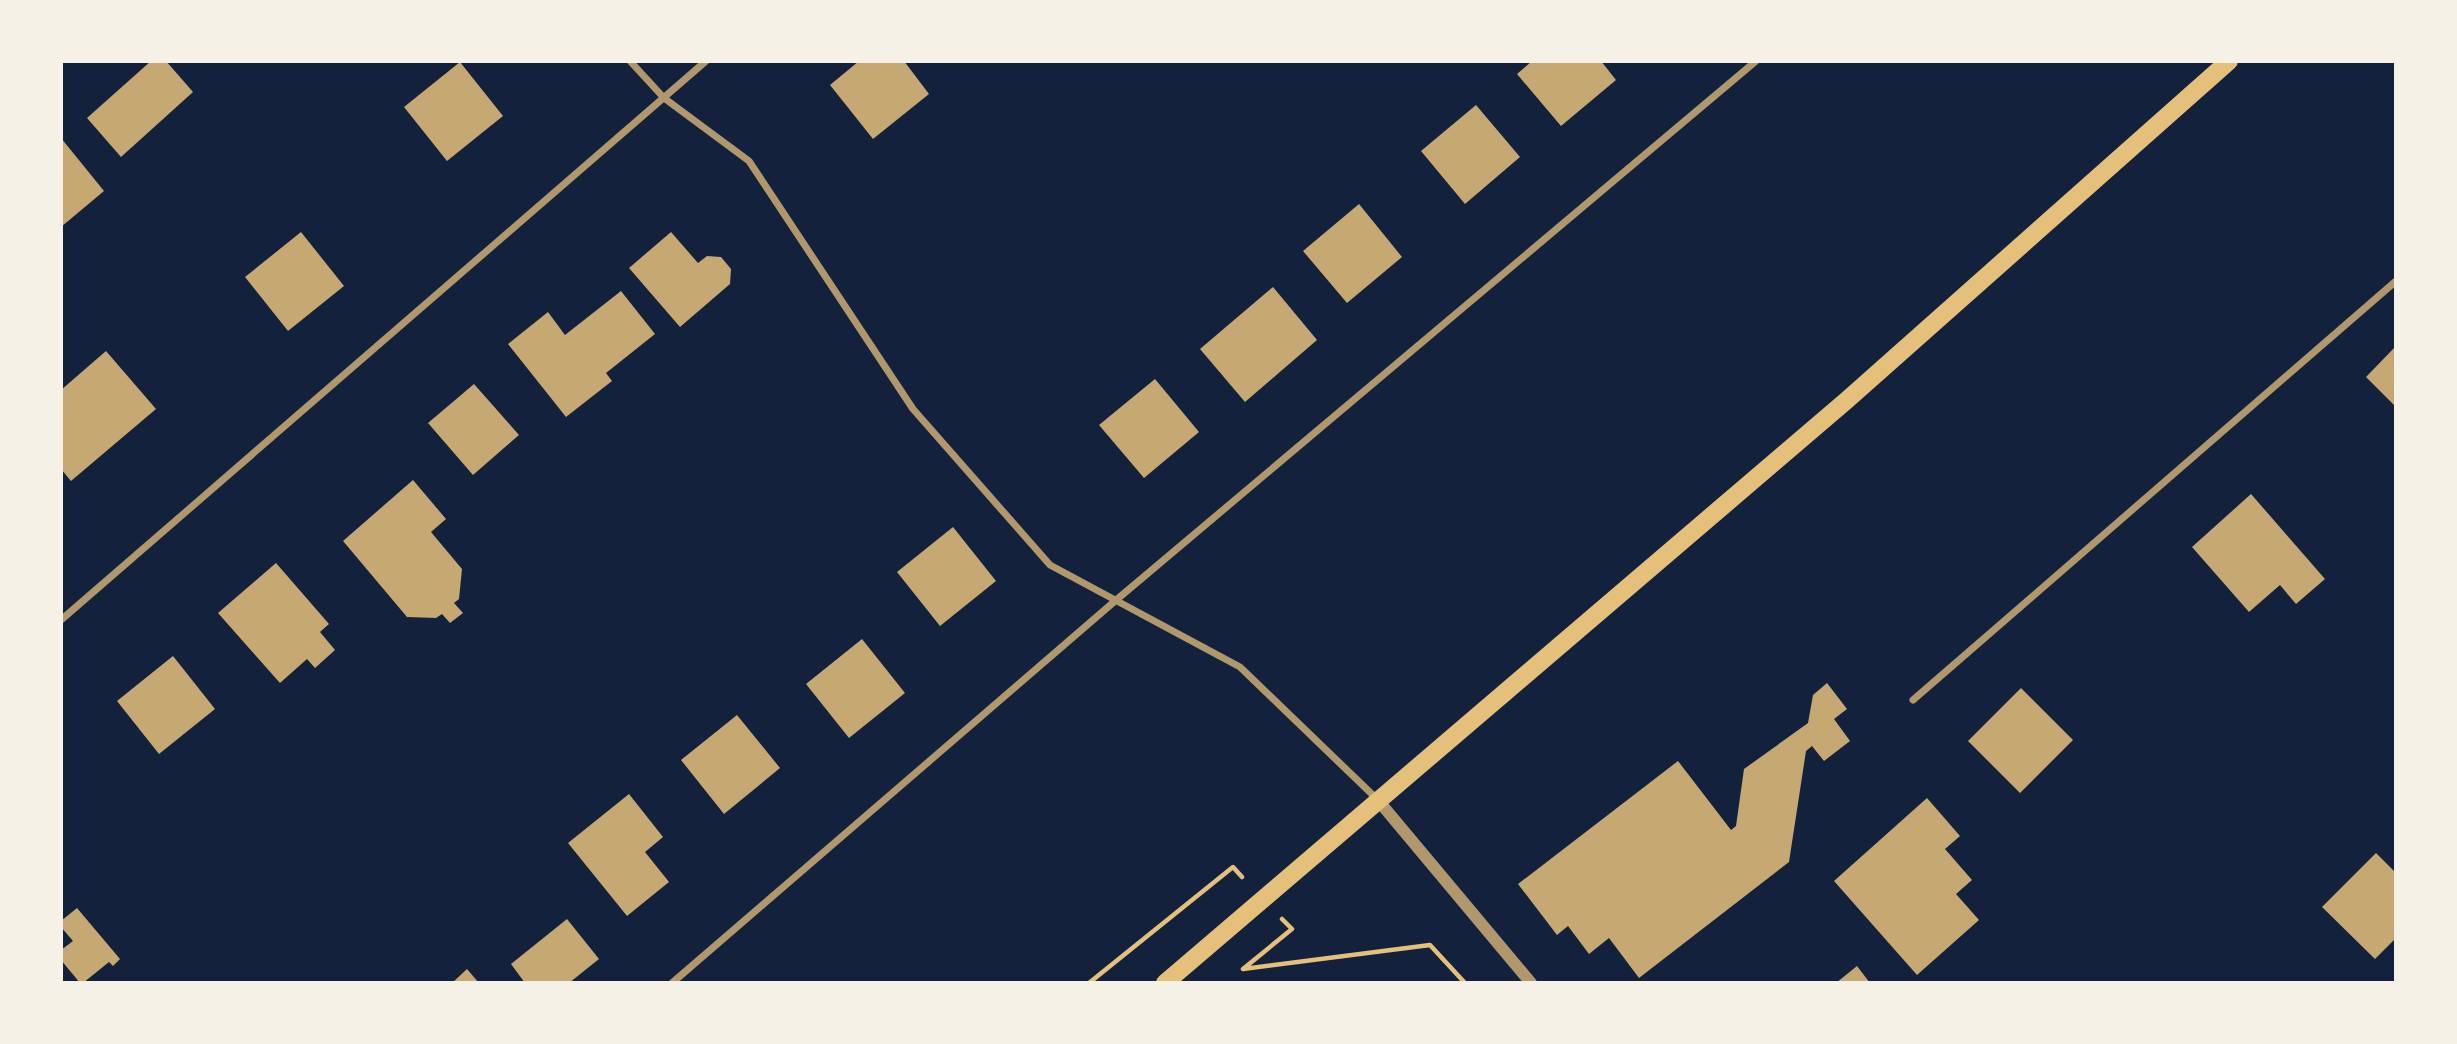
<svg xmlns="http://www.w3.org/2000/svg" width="2457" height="1044" font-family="Manrope,sans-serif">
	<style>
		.building { fill: #c6a872 }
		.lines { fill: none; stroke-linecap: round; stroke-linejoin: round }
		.path { stroke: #e5c07b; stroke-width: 4.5 }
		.minor { stroke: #b1986c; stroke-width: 7 }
		.tertiary { stroke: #b1986c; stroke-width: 12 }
		.primary { stroke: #e5c07b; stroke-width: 18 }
	</style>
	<rect width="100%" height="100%" fill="#14213d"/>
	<!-- building -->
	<path class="building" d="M151,61H166L193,92L121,157L87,118Z
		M859,61H904L929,94L873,139L830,85Z
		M1532,61H1601L1616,80L1561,126L1517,74Z
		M460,62L503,116L447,161L404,107Z
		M1476,105L1520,157L1465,204L1421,151Z
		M61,138L104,191L61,227Z
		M1359,204L1402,257L1347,303L1303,251Z
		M301,232L344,286L288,331L245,277Z
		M671,232L698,263L707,256L721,257L731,269L730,284L680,327L629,268Z
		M1273,287L1317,340L1245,402L1200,349Z
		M621,291L655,334L606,373L612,381L566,417L508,344L548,312L565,335Z
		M2396,346V407L2366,377Z
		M106,351L156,409L71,481L61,469V390Z
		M1155,379L1199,432L1144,478L1099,425Z
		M474,384L519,435L473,475L428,423Z
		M413,480L446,519L431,532L462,569L459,599L454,603L463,613L450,623L442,614L436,618L407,617L343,541Z
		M2251,494L2325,579L2296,604L2280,585L2249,612L2192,547Z
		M953,527L996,581L940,626L897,572Z
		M276,563L329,624L320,632L335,650L315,668L307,659L280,683L218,613Z
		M862,639L905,693L849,738L806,684Z
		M173,656L215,709L159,754L117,701Z
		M1827,683L1847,709L1834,719L1850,741L1824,761L1812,746L1806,751L1789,862L1639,978L1609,938L1589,954L1568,926L1557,935L1518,884L1678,761L1731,830L1736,826L1744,769L1808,723L1813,695Z
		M2021,688L2073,740L2020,793L1968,741Z
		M737,715L780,768L724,814L681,760Z
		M629,794L663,837L645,852L669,882L627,916L568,843Z
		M1927,798L1960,836L1945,849L1972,880L1956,894L1979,920L1917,975L1834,881Z
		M2376,853L2396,873V938L2375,959L2322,907Z
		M77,908L120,959L113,966L109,962L83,983H80L61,960V950L73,941L61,927V921Z
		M567,919L599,959L569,983H525L511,964Z
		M1857,966L1870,983H1836Z
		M467,969L479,983H452Z"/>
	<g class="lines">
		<!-- path -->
		<path class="path" d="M1282,919L1292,929L1243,969L1430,945L1465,983
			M1089,983L1233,867L1242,877"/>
		<!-- minor -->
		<path class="minor" d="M630,61L664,98L749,161L913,409L1050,565L1240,667L1377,799
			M61,620L706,61
			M1913,700L2396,281
			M672,983L1115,601L1756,61"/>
		<!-- tertiary -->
		<path class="tertiary" d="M1377,799L1531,983"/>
		<!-- primary -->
		<path class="primary" d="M1165,983L1847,400L2229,61"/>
	</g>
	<!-- border -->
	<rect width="2457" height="1044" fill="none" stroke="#f6f1e7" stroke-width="126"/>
</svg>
